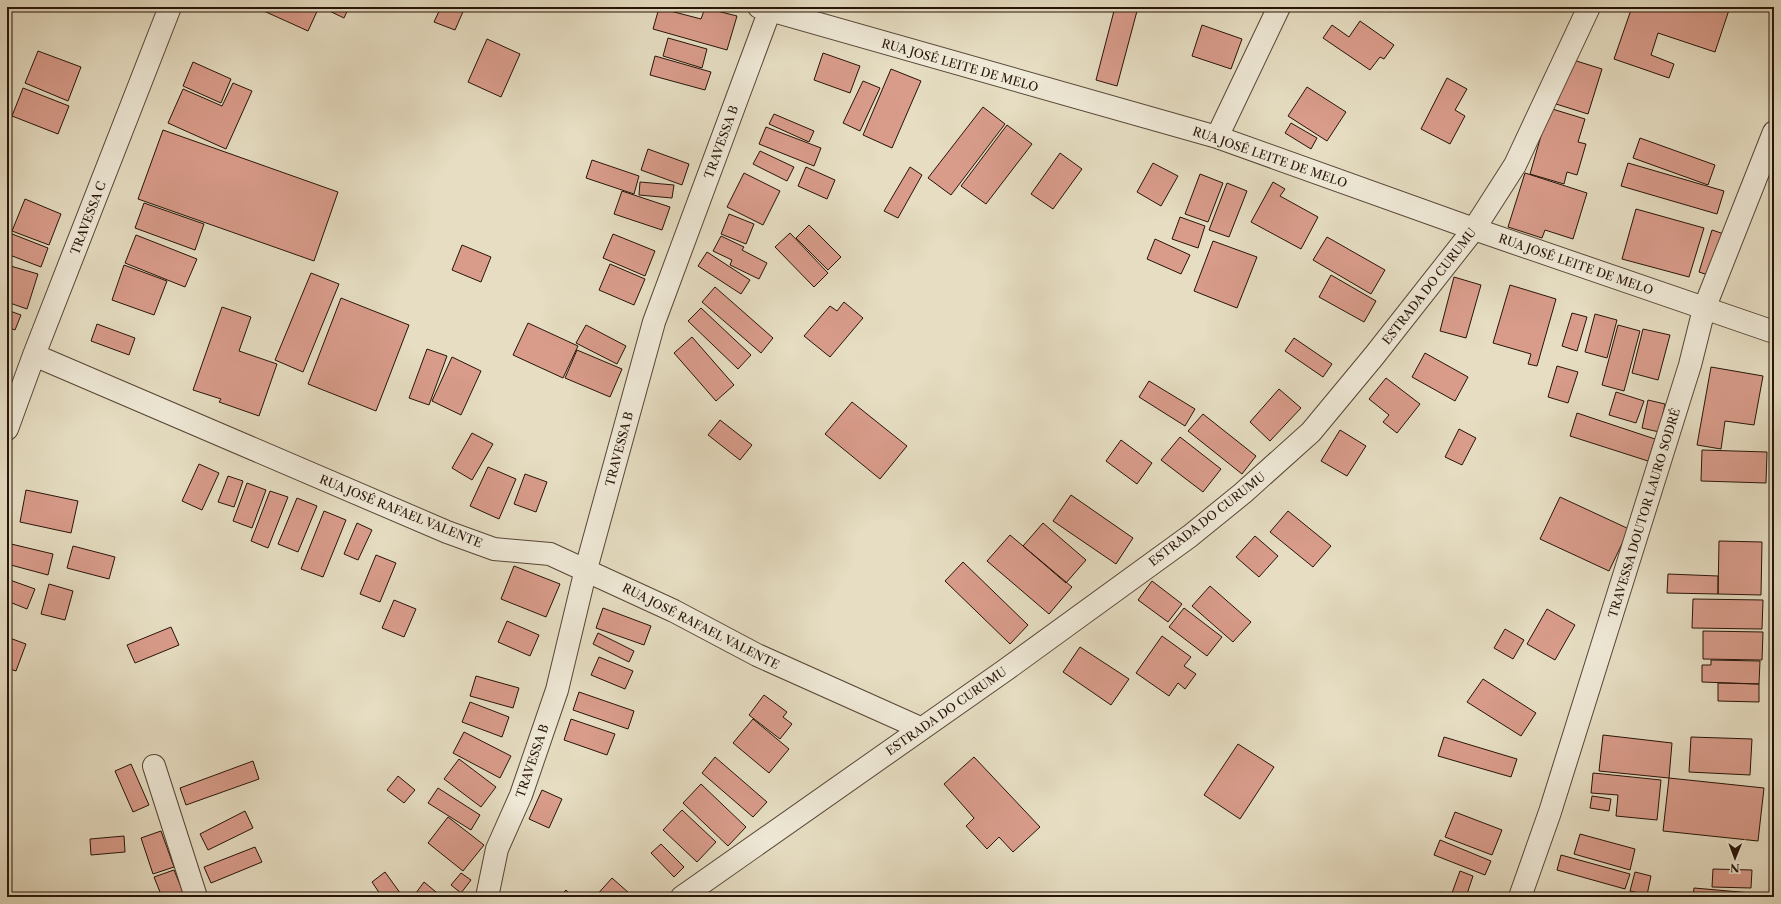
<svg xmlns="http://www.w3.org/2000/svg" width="1781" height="904" font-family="'Libre Caslon Text',serif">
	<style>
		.building { fill: #d99c8b; stroke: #271408 }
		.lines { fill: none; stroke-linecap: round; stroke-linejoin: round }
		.minor-casing { stroke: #574636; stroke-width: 24 }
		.minor { stroke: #efe9d7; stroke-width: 22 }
		.labels { text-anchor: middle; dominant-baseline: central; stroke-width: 3.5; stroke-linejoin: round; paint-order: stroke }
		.street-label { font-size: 12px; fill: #271408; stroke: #efe9d7 }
	</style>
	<rect width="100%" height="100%" fill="#e6ddc2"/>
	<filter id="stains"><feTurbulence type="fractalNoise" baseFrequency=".005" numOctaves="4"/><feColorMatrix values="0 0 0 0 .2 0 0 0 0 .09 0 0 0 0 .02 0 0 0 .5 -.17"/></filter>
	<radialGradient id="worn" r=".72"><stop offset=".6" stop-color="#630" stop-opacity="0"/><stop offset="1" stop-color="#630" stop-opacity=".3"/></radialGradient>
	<!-- building -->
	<path class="building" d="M255,7H319L308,31Z
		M321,7H349L344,18Z
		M441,7H465L455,30L434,22Z
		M925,7H937L936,11Z
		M1115,7L1137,11L1117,86L1096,80Z
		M1378,7H1393L1391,12Z
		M1632,7H1730L1715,52L1658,33L1651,55L1674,64L1669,78L1614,59Z
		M659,8L701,19L705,8L737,16L727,50L653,29Z
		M1360,21L1394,45L1384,59L1380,57L1370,70L1323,38L1332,25L1349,37Z
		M1202,25L1242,39L1231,69L1192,56Z
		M668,38L707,49L702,68L663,56Z
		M487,39L520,54L501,97L468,82Z
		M38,51L81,67L68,101L25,83Z
		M823,53L860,66L850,93L814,80Z
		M655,56L711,72L705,90L650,75Z
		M1570,59L1602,69L1588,114L1556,104Z
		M193,62L231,79L221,103L183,86Z
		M891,69L921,81L892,148L863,135Z
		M1447,78L1467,89L1455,110L1465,116L1450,144L1421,129Z
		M863,81L880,88L860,131L843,123Z
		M233,83L252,91L226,149L168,123L183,89L222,106Z
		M1307,87L1346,112L1327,141L1288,116Z
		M23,88L69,106L58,134L12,116Z
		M983,107L1005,124L951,195L928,178Z
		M1549,108L1585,119L1578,142L1586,144L1577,175L1567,172L1564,184L1530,174Z
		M774,114L814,131L809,142L769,124Z
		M1291,123L1317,138L1311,149L1285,133Z
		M1007,125L1032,144L986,204L961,186Z
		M766,127L821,148L814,166L759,144Z
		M163,130L338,192L314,261L138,199Z
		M1640,138L1715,165L1708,185L1633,158Z
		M648,149L689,164L682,185L641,170Z
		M760,151L794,167L787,181L753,164Z
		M1060,153L1082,169L1053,209L1031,194Z
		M592,160L639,176L634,194L586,178Z
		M1153,163L1178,176L1161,206L1137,192Z
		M1628,163L1724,191L1717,214L1621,186Z
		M806,167L835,180L827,199L798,186Z
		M910,167L922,175L898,218L884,211Z
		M744,173L780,191L763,225L727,207Z
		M1525,173L1587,193L1573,239L1545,230L1542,238L1508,227Z
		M1200,174L1223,183L1208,222L1185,214Z
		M640,182L674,185L672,198L639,195Z
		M1273,182L1285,189L1280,196L1318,217L1301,249L1251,222Z
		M1227,183L1247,191L1229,237L1209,230Z
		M622,191L670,207L662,230L614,214Z
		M25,199L61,214L49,245L12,231Z
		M144,203L204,224L195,250L135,228Z
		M1636,209L1704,228L1689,277L1622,259Z
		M729,214L754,224L746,244L721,234Z
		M1180,217L1205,226L1198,248L1172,239Z
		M809,225L841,257L828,270L796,238Z
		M1712,230L1724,234L1711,276L1699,272Z
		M7,232L48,248L41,267L7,254Z
		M790,233L828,273L814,287L775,247Z
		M613,234L655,251L645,276L603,258Z
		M136,235L197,259L185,287L125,263Z
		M721,236L744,247L742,250L767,263L759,279L730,265L732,260L713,251Z
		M1327,237L1385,270L1371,294L1313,260Z
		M1155,239L1190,255L1181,274L1147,259Z
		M1213,241L1257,257L1237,308L1194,291Z
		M462,245L491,257L481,282L452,270Z
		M707,252L750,280L741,294L698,266Z
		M610,264L645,279L634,305L599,290Z
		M7,265L38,274L27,309L7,302Z
		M124,265L167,281L154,315L112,300Z
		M311,273L339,284L303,372L275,360Z
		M1331,275L1376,301L1364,322L1319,297Z
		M1454,277L1481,285L1466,338L1440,331Z
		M1510,285L1556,299L1537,366L1528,364L1531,354L1493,343Z
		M715,287L773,338L761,353L702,302Z
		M341,298L409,325L376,411L308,384Z
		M844,302L863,318L830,357L804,336L830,306L837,311Z
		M222,307L251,317L239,351L277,364L259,416L219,402L221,399L193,390Z
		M701,308L751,355L738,369L688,321Z
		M7,310L21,315L15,330L7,327Z
		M1572,313L1587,317L1577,351L1562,346Z
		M1595,314L1617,320L1607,358L1585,352Z
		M528,323L578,346L563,378L513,355Z
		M97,324L135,338L129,355L91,341Z
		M586,325L626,346L617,364L576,343Z
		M1618,325L1640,331L1624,391L1602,385Z
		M1643,329L1670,335L1658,380L1632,373Z
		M692,337L734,385L716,401L674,353Z
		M1294,338L1332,364L1323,377L1285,351Z
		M427,349L447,356L429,405L409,398Z
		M577,350L622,369L610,397L565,378Z
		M1425,353L1468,377L1455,401L1412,377Z
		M452,357L481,371L461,415L432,401Z
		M1557,366L1578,372L1568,403L1548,397Z
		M1711,367L1763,376L1754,425L1725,421L1721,449L1697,445Z
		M1386,378L1420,404L1397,433L1383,422L1389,415L1369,399Z
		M1149,381L1195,409L1185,426L1139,397Z
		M1279,389L1301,408L1270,441L1250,422Z
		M1616,392L1644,401L1636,423L1609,415Z
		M1648,400L1665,404L1659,432L1642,428Z
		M852,402L907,446L880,479L825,434Z
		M1577,413L1655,439L1648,461L1570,436Z
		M1203,414L1256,456L1242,474L1188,431Z
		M720,420L752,445L740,460L708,435Z
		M1459,429L1476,438L1462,465L1445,457Z
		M1340,430L1366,446L1347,476L1321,461Z
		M472,433L493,444L472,480L452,468Z
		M1180,437L1221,469L1203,492L1161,460Z
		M1121,440L1152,463L1137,484L1106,461Z
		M1702,450L1767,452L1766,483L1701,481Z
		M199,464L219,473L202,510L182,501Z
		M488,467L516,479L499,519L470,506Z
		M525,474L547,482L536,512L514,504Z
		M228,476L243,481L234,507L218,502Z
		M247,483L266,490L252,528L233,521Z
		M26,490L78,501L71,533L20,522Z
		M270,491L288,497L268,548L251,541Z
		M1071,495L1133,538L1116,564L1053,521Z
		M1560,497L1629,529L1609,571L1540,539Z
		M297,498L317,506L298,552L278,544Z
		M324,511L346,520L323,577L301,569Z
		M1288,511L1331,546L1313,567L1270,532Z
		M357,523L372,530L358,560L344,554Z
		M1043,523L1086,560L1066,583L1023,546Z
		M1010,535L1072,587L1049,614L987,561Z
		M1255,536L1278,556L1259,577L1236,557Z
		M1719,541L1762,542L1761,595L1718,594Z
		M7,543L53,554L48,575L7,564Z
		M73,546L115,557L109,579L67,568Z
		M376,555L396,563L380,602L360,594Z
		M963,562L1028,625L1010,644L945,581Z
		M514,566L560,584L546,617L501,599Z
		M1668,574L1718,576V594L1667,593Z
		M7,579L35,589L27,609L7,601Z
		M1152,581L1182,604L1168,622L1138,600Z
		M49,584L73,591L65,620L41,614Z
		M1210,586L1251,622L1233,642L1192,606Z
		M1693,599L1763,600L1762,629L1692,628Z
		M394,600L416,609L404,637L382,628Z
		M603,608L651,626L644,645L596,628Z
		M1184,608L1222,637L1207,656L1169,627Z
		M1547,609L1575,625L1555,660L1527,644Z
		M507,621L539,635L530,656L498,642Z
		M171,627L179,645L135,663L127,645Z
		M1505,629L1524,640L1513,659L1494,648Z
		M1703,631L1763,632L1762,660L1703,659Z
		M598,633L634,651L629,662L593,644Z
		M1162,636L1191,657L1184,666L1196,674L1185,689L1178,683L1169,696L1136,673Z
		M7,637L26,644L16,671L7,668Z
		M1080,647L1129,679L1111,705L1063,672Z
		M599,657L633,671L625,689L591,675Z
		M1711,660L1760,661L1759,684L1702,682V665H1711Z
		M476,676L519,688L513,708L470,696Z
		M1483,679L1536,713L1521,736L1467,702Z
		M1718,683L1759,684V702L1718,701Z
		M579,692L634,711L628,729L573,710Z
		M764,695L787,712L783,717L792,724L780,739L749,715Z
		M470,702L509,717L502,737L462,722Z
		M571,719L615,734L607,755L564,740Z
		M753,719L789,749L769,773L733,743Z
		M464,732L511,756L500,778L453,753Z
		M1603,735L1672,743L1669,778L1599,771Z
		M1444,737L1517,759L1511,777L1438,756Z
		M1691,737L1752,739L1750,775L1689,772Z
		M1238,744L1274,767L1240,819L1204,795Z
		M715,757L767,802L753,817L702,773Z
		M974,757L1040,827L1013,852L999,837L987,849L966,826L974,818L944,784Z
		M459,759L496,787L481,807L444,779Z
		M253,761L259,779L186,805L180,788Z
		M131,764L149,805L133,812L115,771Z
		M1593,773L1661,780L1657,820L1616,816L1618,795L1591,793Z
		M398,776L415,790L404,803L387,790Z
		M1669,778L1764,788L1758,841L1663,831Z
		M701,784L746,827L728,846L683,803Z
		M438,788L480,815L471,830L428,803Z
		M542,790L562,799L549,828L529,819Z
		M1592,796L1611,799L1609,811L1590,808Z
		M682,810L716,842L697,862L663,830Z
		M245,811L253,828L208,850L200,834Z
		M1455,812L1502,830L1492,855L1445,837Z
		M448,817L484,845L463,871L428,843Z
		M161,831L174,867L153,874L141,838Z
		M1580,834L1635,849L1630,870L1574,854Z
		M124,836L125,852L91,855L90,839Z
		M1440,840L1491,861L1485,875L1434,855Z
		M661,844L684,867L674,877L651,853Z
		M255,847L262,862L211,883L204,867Z
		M1561,855L1630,874L1625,889L1557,870Z
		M1713,869L1752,870L1751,888L1712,887Z
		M174,870L183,892L170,897H162L154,877Z
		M1460,871L1473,876L1466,897L1452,893Z
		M385,872L403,897H382L372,882Z
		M1635,872L1651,876L1647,895L1630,891Z
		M461,873L471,880L461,893L451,885Z
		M612,878L629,893L626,897H595Z
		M424,882L442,897H413Z
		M1694,888L1763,894L1762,897H1693Z
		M566,890L572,897H559Z
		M1441,892L1455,897H1439Z"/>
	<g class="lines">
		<!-- minor casing -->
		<g class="minor-casing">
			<path id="minor" d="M759,7L1217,137L1474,229L1774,332
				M1217,137L1279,7
				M34,355L447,532L494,549L550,554L674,611L757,655L920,728
				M7,429L34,355L170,7
				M154,766L196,897
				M487,897L497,849L521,795L557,690L586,569L654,322L771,7
				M682,897L1004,671L1190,536L1243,493L1311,432L1374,356L1474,229L1515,165L1589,7
				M1520,897L1550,812L1690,365L1704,309L1774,132"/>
		</g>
		<!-- minor -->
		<use href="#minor" class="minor"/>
	</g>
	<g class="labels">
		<!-- street labels -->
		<g class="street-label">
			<text transform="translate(960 65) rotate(16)">RUA JOSÉ LEITE DE MELO</text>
			<text transform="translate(721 142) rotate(-70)">TRAVESSA B</text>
			<text transform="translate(1270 157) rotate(19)">RUA JOSÉ LEITE DE MELO</text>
			<text transform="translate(88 218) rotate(-69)">TRAVESSA C</text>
			<text transform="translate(1576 264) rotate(19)">RUA JOSÉ LEITE DE MELO</text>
			<text transform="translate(1429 286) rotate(-52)">ESTRADA DO CURUMU</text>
			<text transform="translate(619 449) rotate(-75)">TRAVESSA B</text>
			<text transform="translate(401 511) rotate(22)">RUA JOSÉ RAFAEL VALENTE</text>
			<text transform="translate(1644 513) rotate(-73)">TRAVESSA DOUTOR LAURO SODRÉ</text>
			<text transform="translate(1207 519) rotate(-38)">ESTRADA DO CURUMU</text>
			<text transform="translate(701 626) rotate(27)">RUA JOSÉ RAFAEL VALENTE</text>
			<text transform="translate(946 711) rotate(-35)">ESTRADA DO CURUMU</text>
			<text transform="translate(532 761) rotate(-71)">TRAVESSA B</text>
		</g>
	</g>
	<!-- margin -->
	<rect width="1781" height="904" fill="none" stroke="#e6ddc2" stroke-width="24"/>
	<rect x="8" y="8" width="1765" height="888" fill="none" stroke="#271408" stroke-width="2"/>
	<rect x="12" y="12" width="1757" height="880" fill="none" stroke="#271408"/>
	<!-- north arrow -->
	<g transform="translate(1735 858) rotate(181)" stroke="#efe9d7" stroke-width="3" paint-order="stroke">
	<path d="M0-3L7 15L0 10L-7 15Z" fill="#271408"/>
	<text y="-6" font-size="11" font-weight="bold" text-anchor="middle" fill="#271408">N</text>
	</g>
	<rect width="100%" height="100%" filter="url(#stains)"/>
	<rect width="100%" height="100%" fill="url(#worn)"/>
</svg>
